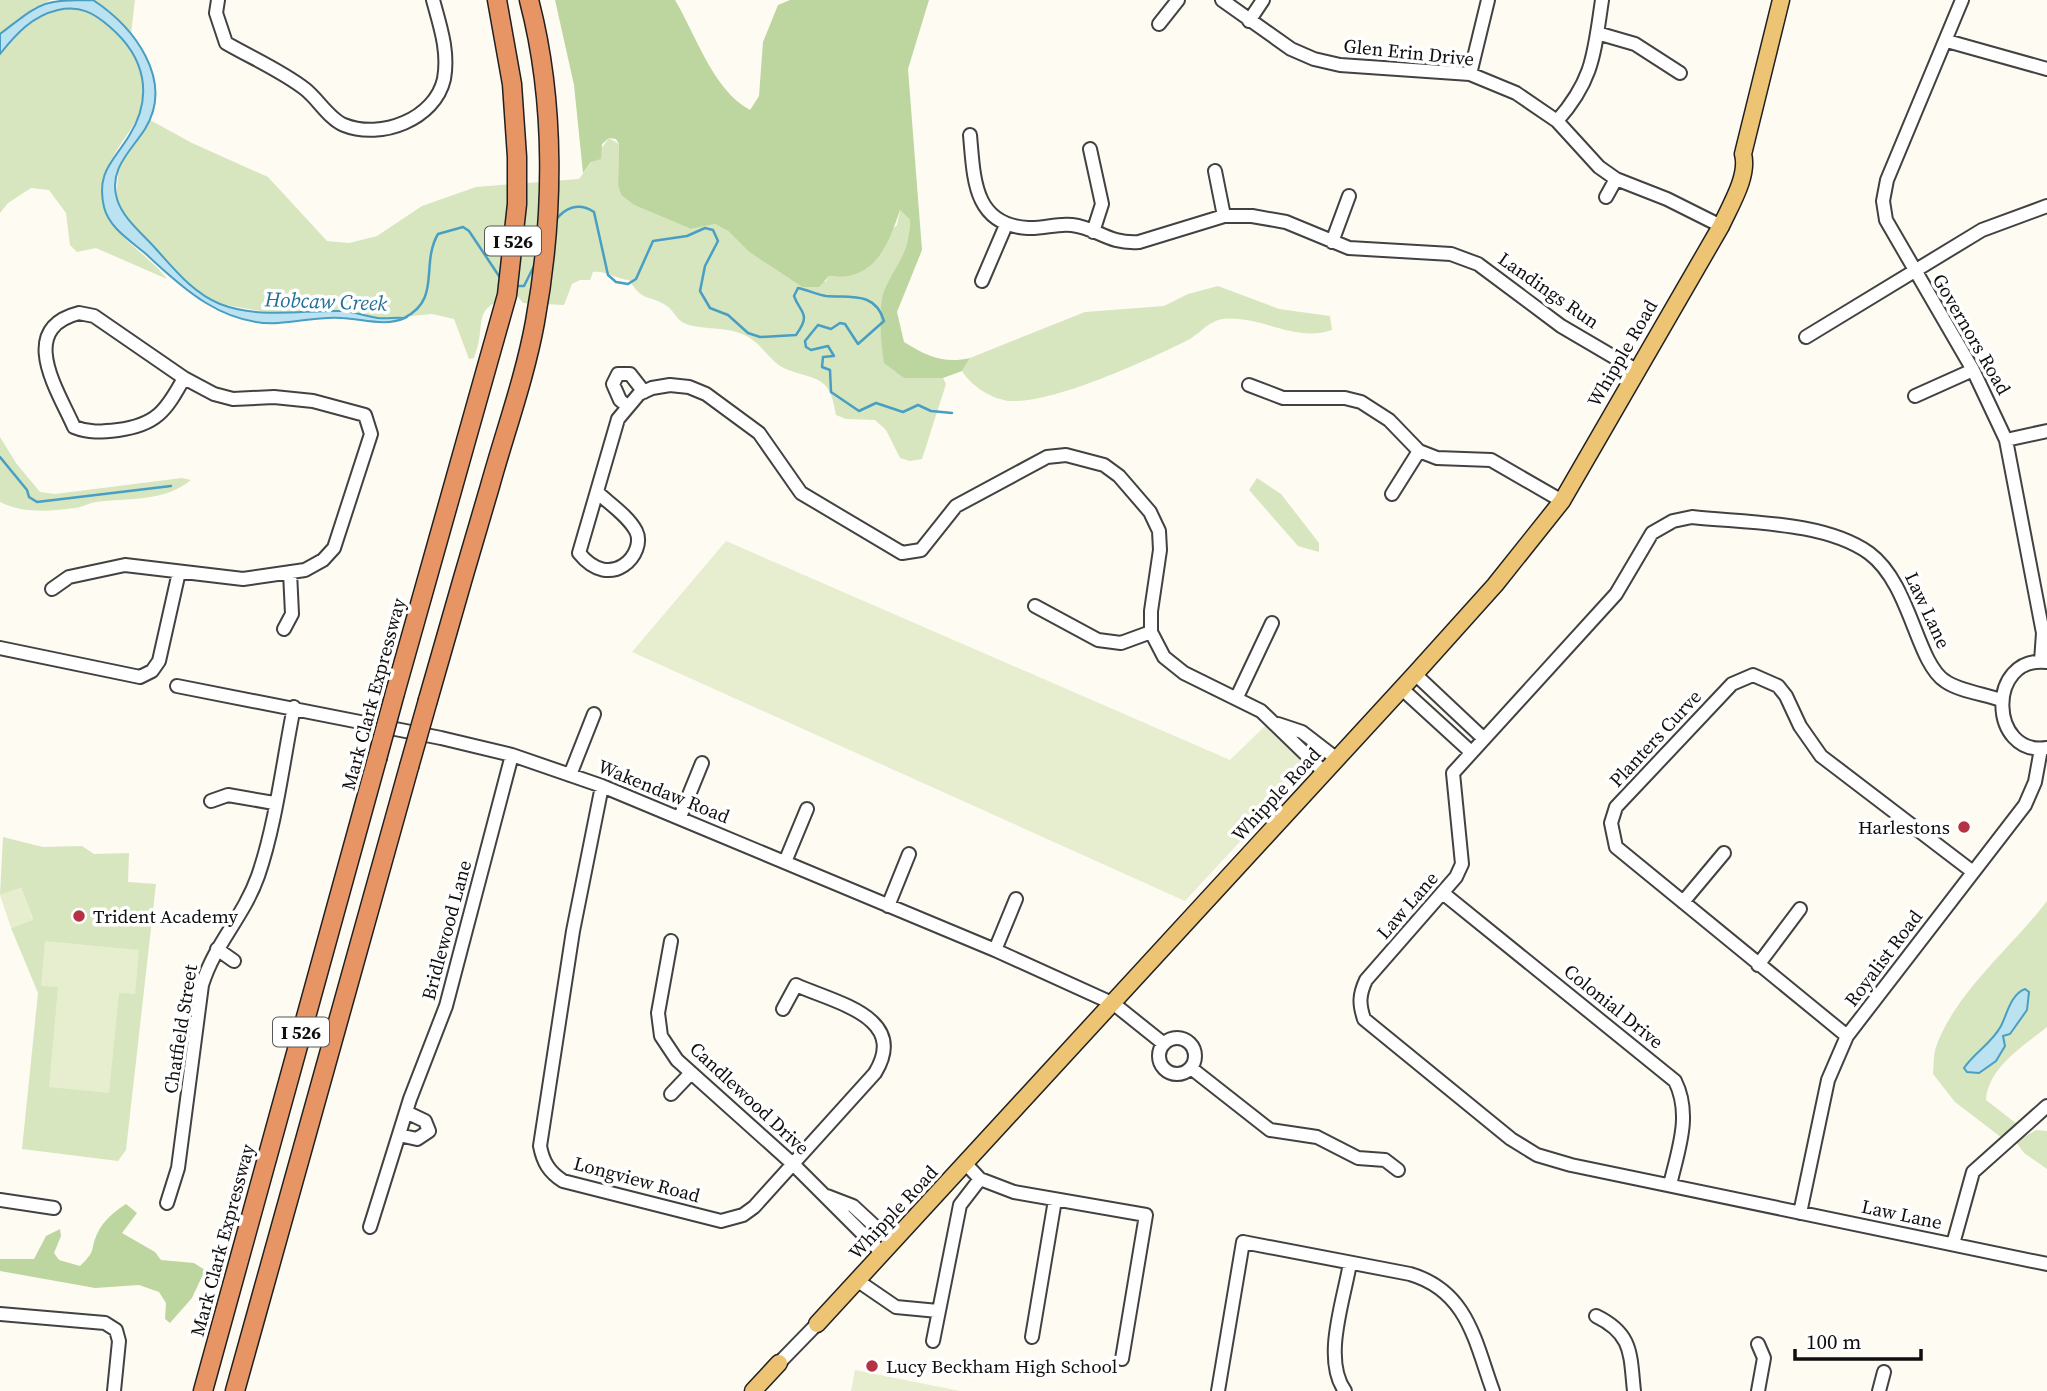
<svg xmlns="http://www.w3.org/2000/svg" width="2047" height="1391" font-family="'Source Serif 4',serif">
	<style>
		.green { fill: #d7e6be }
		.forest { fill: #bdd69f }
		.pitch { fill: #e7eecf }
		.water { fill: #bbe2f1; stroke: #489ec3; stroke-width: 2 }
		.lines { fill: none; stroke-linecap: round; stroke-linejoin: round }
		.stream { stroke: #489ec3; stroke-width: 2.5 }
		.minor-casing { stroke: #424242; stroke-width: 16 }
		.major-casing { stroke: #202020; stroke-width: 19 }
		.highway-casing { stroke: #202020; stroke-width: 21 }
		.minor { stroke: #fff; stroke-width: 12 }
		.major { stroke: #edc473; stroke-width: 16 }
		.highway { stroke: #e89566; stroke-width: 18 }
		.highway-bridge-casing { stroke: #202020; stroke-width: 21; stroke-linecap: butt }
		.highway-bridge { stroke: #e89566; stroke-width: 18 }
		.poi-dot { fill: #b53245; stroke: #fff; stroke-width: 2.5 }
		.labels { text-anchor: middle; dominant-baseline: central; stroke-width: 7; stroke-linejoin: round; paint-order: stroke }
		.shield { fill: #fff; stroke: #575757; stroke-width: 2 }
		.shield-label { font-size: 18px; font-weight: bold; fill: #0f0f0f }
		.street-label { font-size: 19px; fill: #0f0f0f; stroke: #fff }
		.poi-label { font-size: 19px; fill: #0f0f0f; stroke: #fff; text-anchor: start }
		.water-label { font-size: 21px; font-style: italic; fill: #227098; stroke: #fff }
	</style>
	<rect width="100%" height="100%" fill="#fefbf3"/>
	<!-- green -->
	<path class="green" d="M0,0H51L35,7L0,34Z
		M93,0H135L131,34L110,11Z
		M73,8C93,11 108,22 121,38C189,119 87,140 104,208C110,233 151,257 167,279L96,248L77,252L70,245L66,213L49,190L31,188L8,203L0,213V54C20,29 39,12 73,8Z
		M150,120L192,143L268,177L327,241L349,243L377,236L422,206L476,187L579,179L609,138L619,144L618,184L621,195L634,205L691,229L715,224L728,231L749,252L802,287L826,281L829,276L837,277L897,225L900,210L910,220L909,241L902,262L884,292L882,350L904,378H943L946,384L922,459L910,461L900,458L886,430L875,420L846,419L836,415C830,374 816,381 786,369C771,363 763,346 750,338C728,324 701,332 682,322C676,318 673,310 667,306C650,294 644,304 629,280C616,279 605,270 593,272L590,280H580L572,284L564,305L523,303L517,295C467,308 489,320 474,358L469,359L454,319L432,314L380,319L345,311L277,314L220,304L190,286L123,214L116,198L119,165Z
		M1218,286L1279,309L1330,316L1332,330C1295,343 1261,315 1223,319C1208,321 1199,335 1186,341C1146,361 1058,401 1015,401C995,402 972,387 962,371L970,358L1085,312L1164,306L1188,294Z
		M0,437L16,463L40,492L55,494L182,478L191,480C165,502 128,498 96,502C89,503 83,507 75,508C51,511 23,514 0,502Z
		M1257,478L1281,494L1319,543V552L1298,546L1249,490Z
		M3,837L43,847L82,846L94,854L129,853L128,882L156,884L126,1150L118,1161L22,1149L38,993L11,928L33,919L21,888L0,895Z
		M2047,901V1027C2023,1046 1988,1068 1986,1100L2017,1124L2002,1138L1955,1102L1933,1074C1934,1066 1933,1055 1936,1047C1955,993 2012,947 2047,901Z
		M2036,1130L2047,1131V1169L2024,1153L2016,1142Z"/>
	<!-- forest -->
	<path class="forest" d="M555,0H675C696,35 713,90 750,110L759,96L763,42L778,5L790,0H929L908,69L922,250L897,312L904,342C926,356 944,364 970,358L962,371L943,378H904L884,363C881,347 878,306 884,291C897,261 909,257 910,220L900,210C888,245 875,282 829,276L819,287H802L749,252L728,231L715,224L691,229L634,205L621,195L618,185L619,144L616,139L609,138L602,144L601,159L591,162L583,173L574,85Z
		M126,1204L137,1213L122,1233L155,1252L161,1260L194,1263L205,1270L192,1298L170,1323L165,1319L166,1303L159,1292L139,1285L95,1288L0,1271V1259H34L46,1236L60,1229L61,1236L54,1253L59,1260L80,1266C98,1249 89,1250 98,1232C103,1221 115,1211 126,1204Z"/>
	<!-- pitch -->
	<path class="pitch" d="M726,541L1230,760L1266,725L1310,766L1185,901L632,652Z
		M21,888L33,920L11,928L0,895Z
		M45,941L139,950L135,994L119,993L109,1093L49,1087L58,987L41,986Z
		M855,1370L960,1391H851Z"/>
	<!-- water -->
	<path class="water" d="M93,0C134,27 175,80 145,129C131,151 108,169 117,199C123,219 143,234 156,249C175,270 193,293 220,304C259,319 302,310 342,311C354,311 366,317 378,318C387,319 396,317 405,318C385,327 363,319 342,318C320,316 300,322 278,323C224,326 183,289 146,254C131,241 109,228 104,207C96,172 113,162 129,136C154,96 145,57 110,27C94,13 80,5 58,10C32,16 16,34 0,54V34C42,2 40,0 93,0Z
		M2025,989L2029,992L2027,1010L2010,1034L2003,1036L2005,1046L1996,1061L1979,1073L1967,1072L1964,1068C1974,1053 1992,1043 2001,1026C2007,1014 2011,994 2025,989Z"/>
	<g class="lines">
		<!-- stream -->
		<path class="stream" d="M555,221C565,207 579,202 594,212L608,275L616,282L628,284L636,279L653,241L687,236L705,228L713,230L718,241L705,266L700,291L710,308L728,315L748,333L760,337L796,335C812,313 800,313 794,296L798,288C808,290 817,295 826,296C850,298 875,291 884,321L858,344L845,324L840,323L831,329L818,325L805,341L806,347L811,350L828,346L834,356L823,357L822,367L830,370L831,392L859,411L876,403L903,412L918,405L931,411L952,413
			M516,286H524L536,262
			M404,318C442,299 420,265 438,234L463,227L469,231L501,279
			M0,457L27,490L29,497L37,502L171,486"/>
		<!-- minor casing -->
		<g class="minor-casing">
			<path id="minor" d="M218,0L216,13L226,43C252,58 282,71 305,89C318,99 329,119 344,125C381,140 435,119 444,79C449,51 440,26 433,0
				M1222,0L1291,49L1314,59L1340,65L1470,74L1516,93L1557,121L1599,167L1616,179L1667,199L1721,226
				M1962,0L1887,180L1883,201L1886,220L1973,370L2006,440L2043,633L2041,661
				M1249,21L1263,0
				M1159,24L1178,0
				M1597,33L1635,44L1680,73
				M1947,41L2047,69
				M1470,74L1488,0
				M1557,121C1594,79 1594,53 1602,0
				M970,135C974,178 973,225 1028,228C1043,229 1057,223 1072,225C1098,228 1107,244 1139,242L1224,216H1252L1286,222L1349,248L1451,254L1478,264L1561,326L1636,370
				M1090,149L1102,204L1093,232
				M1215,171L1224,216
				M1606,197L1616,179
				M1332,242L1349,196
				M982,281L1006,225
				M79,313L94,316L184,378C166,411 156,425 118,430C101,432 89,433 74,427C57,389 17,329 79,313Z
				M1806,337L1982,230L2047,206
				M1249,385L1283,398H1345L1361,402L1389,420L1419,451L1437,458L1491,460L1562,501
				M1915,396L1973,370
				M627,406L620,400L613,384L618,374H630L644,392
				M2006,440L2047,431
				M598,493C610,504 628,516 636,531C647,553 611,593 579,553L618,419L639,394L652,388L670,385L689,387L706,394L759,433L801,493L902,553L921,550L956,506L1047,457L1066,455L1104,465L1119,476L1150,512L1159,531L1160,550L1151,611V632L1164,657L1184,673L1261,711L1323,771
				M1392,494L1419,451
				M52,589L69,577L125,565L243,579L305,570L323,560L334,548L371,434L365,415L313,401L274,397L233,399L214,394L184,378
				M1035,606L1098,640L1121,643L1151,632
				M284,629L292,614L290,572
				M0,648L140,677L152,671L159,661L179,572
				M1415,674L1483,738
				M177,686L441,738L512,755L602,786L995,950L1114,1004L1164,1044
				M1401,688L1471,752
				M1237,697L1272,623
				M2001,700C1984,694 1959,691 1945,681C1916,662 1911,584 1869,553C1824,521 1746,523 1692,517L1673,521L1652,533L1616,594L1453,773L1462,864L1456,877L1366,980C1359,995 1359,1004 1364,1019L1511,1139L1537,1155L1571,1165L2047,1264
				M1278,724L1302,732L1337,759
				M2047,748C1989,757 1986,655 2047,662
				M570,775L594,714
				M602,786L573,931L540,1146C543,1162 549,1172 563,1181L721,1221L743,1215L754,1207L875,1073C909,1017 836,1003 796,985L783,1009
				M211,801L228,795L274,803
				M680,817L702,763
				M785,862L807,809
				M1444,894L1675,1081C1692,1115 1678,1150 1670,1185
				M1683,902L1724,853
				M888,906L909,854
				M671,941L658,1013L661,1036L677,1060L794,1165L883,1254
				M217,949L234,961
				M995,950L1016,899
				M1758,965L1800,909
				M1847,1036L1616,847L1611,823L1616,807L1732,684L1753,675L1778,686L1786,696L1800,726L1821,756L1973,872
				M1159 1056a18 18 0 1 1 36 0a18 18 0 1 1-36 0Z
				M1191,1068L1270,1130L1317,1137L1358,1158L1385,1160L1398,1170
				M671,1094L690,1074
				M399,1135L417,1139L429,1131L425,1121L406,1112
				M980,1179L1014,1192L1146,1215L1122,1359
				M827,1196L853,1206L893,1243
				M0,1200L54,1208
				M167,1203L178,1168L202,985C215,943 243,918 258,876C276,824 283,761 294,707
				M1800,1213L1828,1080L1847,1036L2025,805L2035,782L2041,749
				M370,1227L410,1099L446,1006L512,755
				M1953,1244L1973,1172L2047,1106
				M858,1281L896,1307L938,1311
				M0,1314L105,1323L116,1330L119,1341L114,1391
				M1596,1316C1633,1334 1630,1354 1634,1391
				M1032,1337L1055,1200
				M933,1341L960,1205L980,1179L966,1164
				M1758,1344L1764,1358L1758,1391
				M779,1363L817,1324
				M1218,1391L1243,1242L1410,1274C1468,1291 1475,1342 1493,1391
				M1345,1391C1322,1359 1344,1300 1350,1263
				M1879,1391L1884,1372"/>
		</g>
		<!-- major casing -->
		<g class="major-casing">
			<path id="major" d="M817,1324L1415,674L1495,585L1562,501L1721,226C1730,206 1749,176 1743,154L1781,0
				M753,1391L779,1363"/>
		</g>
		<!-- highway casing -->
		<g class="highway-casing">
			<path id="highway" d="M395,693L507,295L517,204V157L512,84L497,0
				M428,700C448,629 469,557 490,486C505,432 525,377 535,322C554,218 556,103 529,0
				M203,1391L377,759
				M235,1391L409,767"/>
		</g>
		<!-- minor -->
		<use href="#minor" class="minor"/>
		<!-- major -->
		<use href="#major" class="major"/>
		<!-- highway -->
		<use href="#highway" class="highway"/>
		<!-- highway-bridge casing -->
		<g class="highway-bridge-casing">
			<path id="highway-bridge" d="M377,759L395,693
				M409,767L428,700"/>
		</g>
		<!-- highway-bridge -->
		<use href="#highway-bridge" class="highway-bridge"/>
	</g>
	<!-- markers -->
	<g class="poi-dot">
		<circle cx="1964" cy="827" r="7"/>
		<circle cx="79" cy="916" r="7"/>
		<circle cx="872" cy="1366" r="7"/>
	</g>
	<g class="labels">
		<!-- shield labels -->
		<g class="shield">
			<rect x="485" y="226.5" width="56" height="29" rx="5"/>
			<rect x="273" y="1017.5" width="56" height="29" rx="5"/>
		</g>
		<g class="shield-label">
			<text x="513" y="241">I 526</text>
			<text x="301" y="1032">I 526</text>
		</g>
		<!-- street labels -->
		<g class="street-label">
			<text transform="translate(1409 52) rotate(6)">Glen Erin Drive</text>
			<text transform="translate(1549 290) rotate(35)">Landings Run</text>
			<text transform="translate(1972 334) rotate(60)">Governors Road</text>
			<text transform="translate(1622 353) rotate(-60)">Whipple Road</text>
			<text transform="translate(1928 610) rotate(65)">Law Lane</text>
			<text transform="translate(373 694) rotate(-75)">Mark Clark Expressway</text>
			<text transform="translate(1655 738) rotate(-47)">Planters Curve</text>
			<text transform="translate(664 791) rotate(22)">Wakendaw Road</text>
			<text transform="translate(1276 794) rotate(-47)">Whipple Road</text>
			<text transform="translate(1407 905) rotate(-49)">Law Lane</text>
			<text transform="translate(446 930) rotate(-75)">Bridlewood Lane</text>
			<text transform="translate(1883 958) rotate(-53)">Royalist Road</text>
			<text transform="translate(1614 1006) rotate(39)">Colonial Drive</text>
			<text transform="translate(180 1029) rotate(-81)">Chatfield Street</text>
			<text transform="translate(750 1098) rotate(43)">Candlewood Drive</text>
			<text transform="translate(637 1179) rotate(15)">Longview Road</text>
			<text transform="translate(893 1212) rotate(-47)">Whipple Road</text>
			<text transform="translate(1902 1214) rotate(12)">Law Lane</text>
			<text transform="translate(222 1240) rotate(-75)">Mark Clark Expressway</text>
		</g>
		<!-- poi labels -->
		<g class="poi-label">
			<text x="1950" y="827" text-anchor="end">Harlestons</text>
			<text x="93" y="916">Trident Academy</text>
			<text x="886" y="1366">Lucy Beckham High School</text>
		</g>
		<!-- water labels -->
		<g class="water-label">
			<text transform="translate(326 301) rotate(2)">Hobcaw Creek</text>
		</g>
	</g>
	<!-- scale -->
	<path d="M1795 1349v10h126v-10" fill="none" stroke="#0f0f0f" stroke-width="3.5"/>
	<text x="1806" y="1349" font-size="21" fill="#0f0f0f" stroke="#ffffff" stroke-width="5" paint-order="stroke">100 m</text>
</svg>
